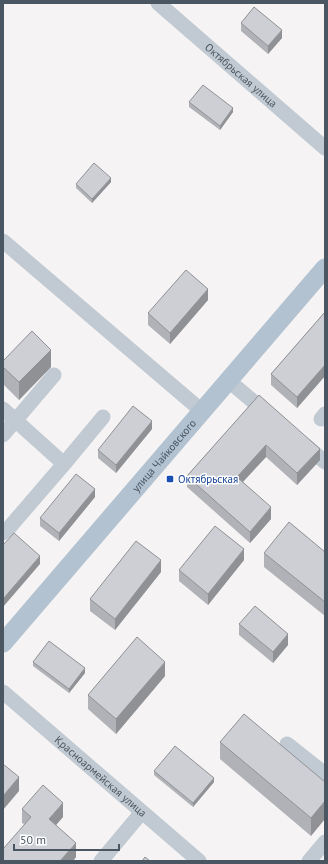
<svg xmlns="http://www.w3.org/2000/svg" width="328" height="864" font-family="'PT Sans',sans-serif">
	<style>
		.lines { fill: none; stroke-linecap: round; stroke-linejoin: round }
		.minor { stroke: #c1cad2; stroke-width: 15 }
		.major { stroke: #b3c2d1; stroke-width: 19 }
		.wall { fill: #b0b2b7 }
		.shaded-wall { fill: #909195 }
		.building { fill: #cdcfd5; stroke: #909195 }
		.transit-dot { fill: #1a4fb4; stroke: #fff; stroke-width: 1.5 }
		.labels { text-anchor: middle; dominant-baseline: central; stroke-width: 3; stroke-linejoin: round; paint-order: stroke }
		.street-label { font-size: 11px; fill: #4a5661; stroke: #fff }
		.transit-label { font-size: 11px; fill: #164399; stroke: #fff; text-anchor: start }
	</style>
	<rect width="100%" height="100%" fill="#f5f3f3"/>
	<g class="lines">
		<!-- minor -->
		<g class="minor">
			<path id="s1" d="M158,3L325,148"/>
			<path d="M3,241L203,412"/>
			<path d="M229,381L268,414"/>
			<path d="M3,409L64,464"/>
			<path d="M321,419L325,414"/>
			<path d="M3,435L54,375"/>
			<path d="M305,445L325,462"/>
			<path d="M3,533L8,529L64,464L103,417"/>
			<path id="s2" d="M3,692L199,861"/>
			<path d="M287,744L325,774"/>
			<path d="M101,861L142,812"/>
			<path d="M309,861L325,842"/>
		</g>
		<!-- major -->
		<path class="major" id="s3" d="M3,643L325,268"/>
	</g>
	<!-- wall -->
	<path class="wall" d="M241,23L282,38L268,54L241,31Z
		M189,102L233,112L220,130L189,107Z
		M111,182L92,203L76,188V184Z
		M208,300L170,344L148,325V313Z
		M325,312V376L297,408L271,385V374Z
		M3,361L51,367L19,400L3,384Z
		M259,395L320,460L297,485L266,457L243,482L271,519L250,543L187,487V476Z
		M152,429L116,473L98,458V450Z
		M95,497L59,541L40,526V518Z
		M325,552V616L264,567V553Z
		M244,560L208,605L179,581V570Z
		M161,572L115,630L90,611V599Z
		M239,624L288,645L273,663L239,635Z
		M33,662L85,673L69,693L33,666Z
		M165,676L116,734L88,709V695Z
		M220,742L325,782L311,836L220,759Z
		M154,771L214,782L193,807L154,775Z
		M22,809L63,817L56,825L76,857L73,861H3L24,824L22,823Z"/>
	<!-- shaded-wall -->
	<path class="shaded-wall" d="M282,30V38L268,54V46Z
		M233,108V112L220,130V126Z
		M111,178V182L92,203V199Z
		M208,289V300L170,344V333Z
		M51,350V367L19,400V382Z
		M325,365V376L297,408V397Z
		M152,421V429L116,473V465Z
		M266,445V457L237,488V477Z
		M320,449V460L297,485V473Z
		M95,489V497L59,541V533Z
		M271,507V519L250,543V532Z
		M244,549V560L208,605V594Z
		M40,556V564L3,607V599Z
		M161,560V572L115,630V619Z
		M288,634V645L273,663V652Z
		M165,662V676L116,734V719Z
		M85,668V673L69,693V689Z
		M19,777V791L3,810V796Z
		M214,778V782L193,807V803Z
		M325,801V819L311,836V818Z
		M63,803V817L49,833V819Z
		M76,843V857L73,861H60Z"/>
	<!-- building -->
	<path class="building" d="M254,7L282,30L268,46L241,23Z
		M203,85L233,108L220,126L189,102Z
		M94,163L111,178L92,199L76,184Z
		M186,270L208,289L170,333L148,313Z
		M325,312V365L297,397L271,374Z
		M32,331L51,350L19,382L3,367V361Z
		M259,395L320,449L297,473L266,445L237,477L271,507L250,532L187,476Z
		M133,406L152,421L116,465L98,450Z
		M76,474L95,489L59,533L40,518Z
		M289,522L325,552V602L264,553Z
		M215,526L244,549L208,594L179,570Z
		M14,533L40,556L3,599V545Z
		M136,541L161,560L115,619L90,599Z
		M255,606L288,634L273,652L239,624Z
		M137,637L165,662L116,719L88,695Z
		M49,641L85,668L69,689L33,662Z
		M244,714L325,782V801L311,818L220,742Z
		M175,746L214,778L193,803L154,771Z
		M3,764L19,777L3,796Z
		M43,785L63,803L49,819L76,843L60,861H3V849L31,817L22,809Z
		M145,857L150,861H142Z"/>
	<!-- markers -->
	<rect class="transit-dot" x="166" y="475" width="8" height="8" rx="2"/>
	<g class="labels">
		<!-- street labels -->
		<g class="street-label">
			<text stroke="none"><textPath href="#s1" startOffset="110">Октябрьская улица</textPath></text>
			<text stroke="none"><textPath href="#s3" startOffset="247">улица Чайковского</textPath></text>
			<text stroke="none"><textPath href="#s2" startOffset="129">Красноармейская улица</textPath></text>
		</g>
		<!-- transit labels -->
		<g class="transit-label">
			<text x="178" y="479">Октябрьская</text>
		</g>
	</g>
	<!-- border -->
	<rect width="328" height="864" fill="none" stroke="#4a5661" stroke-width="8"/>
	<!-- scale -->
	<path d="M14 844v6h105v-6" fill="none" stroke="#4a5661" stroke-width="2"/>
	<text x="20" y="844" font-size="12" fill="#4a5661" stroke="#ffffff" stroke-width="3" paint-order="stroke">50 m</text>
</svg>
